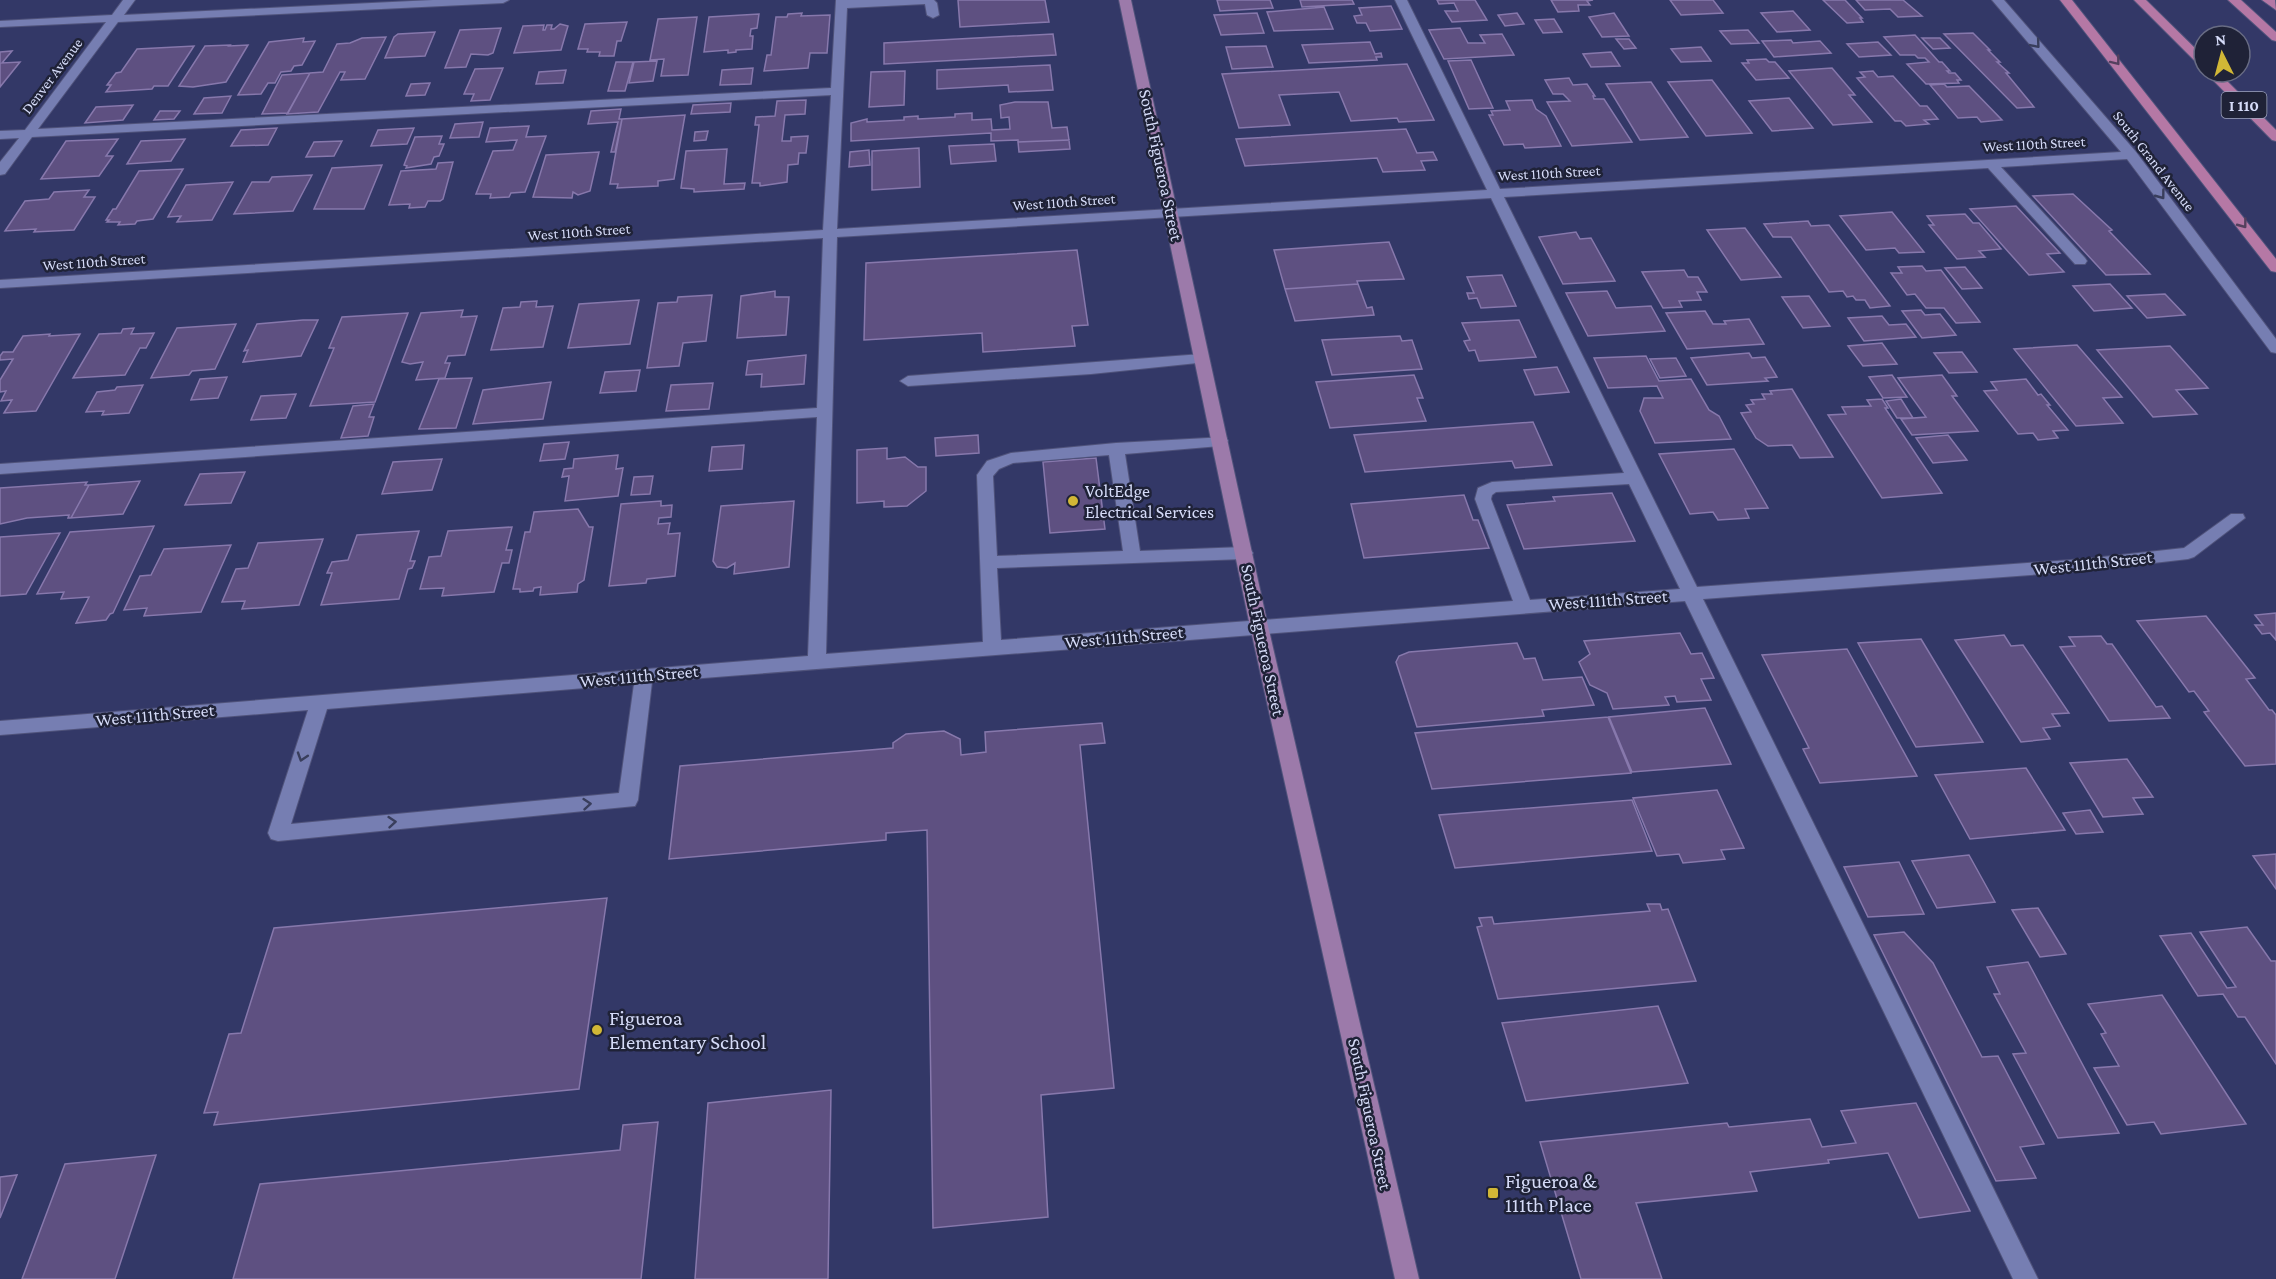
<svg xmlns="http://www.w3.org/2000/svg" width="2276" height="1279" font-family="'Crimson Pro',serif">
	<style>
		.building { fill: #5e5081; stroke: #8778ac; stroke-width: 1.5 }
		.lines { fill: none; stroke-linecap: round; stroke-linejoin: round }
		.minor-casing { stroke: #50537b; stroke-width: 2 }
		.major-casing { stroke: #50537b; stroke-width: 2 }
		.highway-casing { stroke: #50537b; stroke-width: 2 }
		.minor { fill: #767eb2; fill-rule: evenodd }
		.major { fill: #9c7aaa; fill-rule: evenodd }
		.highway { fill: #b578a5; fill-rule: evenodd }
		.oneway { stroke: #393e5c }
		.oneway2 { stroke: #54405e }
		.poi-dot { fill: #d1b736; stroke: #1f2237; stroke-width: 2 }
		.labels { text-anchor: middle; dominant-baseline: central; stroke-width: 5; stroke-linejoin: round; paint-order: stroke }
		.far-street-label { font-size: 15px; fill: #d5dbf8; stroke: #1f2237 }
		.shield { fill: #1f2237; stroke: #9ea4be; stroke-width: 1.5 }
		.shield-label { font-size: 16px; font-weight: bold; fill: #d5dbf8 }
		.street-label { font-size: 18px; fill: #d5dbf8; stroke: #1f2237 }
		.poi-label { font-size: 18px; fill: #d5dbf8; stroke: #1f2237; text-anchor: start }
		.near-poi-label { font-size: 21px; fill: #d5dbf8; stroke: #1f2237; text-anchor: start }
	</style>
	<rect width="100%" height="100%" fill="#333867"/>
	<!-- building -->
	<path class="building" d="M958,0H1045L1049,22L960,27Z
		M1217,0H1270L1273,8L1220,11Z
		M1300,0H1352L1354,4L1302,7Z
		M1437,0H1475L1487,20L1452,22L1445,11H1458L1454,3L1439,4Z
		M1551,0H1593L1587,1L1590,5H1578L1579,11L1558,12Z
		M1670,0H1713L1723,13L1681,15Z
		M1823,0H1845L1862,18H1860L1863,22L1847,23Z
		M1856,0H1903L1922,16L1898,17L1890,9L1865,10Z
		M1391,6L1402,29L1370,31L1366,23H1357L1354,16L1362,15L1359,8Z
		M1324,7L1333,29L1274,31L1267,12Z
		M1793,11L1810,30L1777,32L1761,13Z
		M802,13L801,16L830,15L827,53H810L808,68L764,71L767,55H771L776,17H787L788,14Z
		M1257,13L1264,33L1221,35L1214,15Z
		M1517,13L1524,24L1505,26L1498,15Z
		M1614,13L1629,36L1602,37L1589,17Z
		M759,14L757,28L751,29L750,36H753L752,49L736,50V52L728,53V50L704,52L709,17Z
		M697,17L688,75L661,76L664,59L650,60L658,19Z
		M1554,19L1562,32L1543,33L1535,20Z
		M627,22L621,41H617L614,56H599L600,52H587L588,49H578L585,24Z
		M560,24L568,26L561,50L514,53L523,26L544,25L543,30H545L547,25H552L551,29H554Z
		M501,28L493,53L488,55L471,54L466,67L445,68L460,30Z
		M1460,28L1468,43H1485L1480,35L1502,34L1514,55L1444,59L1429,30Z
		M1748,30L1759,43L1731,44L1720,31Z
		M435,32L425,56L385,58L394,37L398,34Z
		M1973,33L1990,50H1988L2000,62H1997L2009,73H2006L2034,107L2017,108L1944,34Z
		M1053,34L1056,55L884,64V43Z
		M1915,35L1939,62H1942L1950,71H1947L1949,73H1955L1961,80H1957L1959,83L1926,84L1907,64L1929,62L1925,58H1918L1915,55H1900L1884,37Z
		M386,37L365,79L341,80L345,72H340L318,112L287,114L310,73L323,72L337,44L350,43L362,38Z
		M304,38L303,42L315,41L302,65L294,66L291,71L281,72L275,83H268L261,94L238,95L269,42Z
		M1922,38H1940L1950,48L1933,49Z
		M1616,39H1629L1636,48L1624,49Z
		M1791,40L1793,43L1820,41L1831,53L1774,57L1762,41Z
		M1370,42L1375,54L1381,53L1382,57H1376L1377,60L1309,63L1302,45Z
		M1878,42L1891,55L1859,57L1847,44Z
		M230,45L229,46L248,45L226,82L193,87L179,86L205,46Z
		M194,46L168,86H154L152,89L106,92L111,85H107L116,73L121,72L137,49Z
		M1266,46L1273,67L1232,69L1226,47Z
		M1701,47L1711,61L1681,62L1671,49Z
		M12,51L2,63L20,62L0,87V52Z
		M1611,52L1620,66L1591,67L1583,54Z
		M1766,59L1769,62H1775L1789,78L1756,80L1742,63H1749L1747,60Z
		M1471,60L1493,108L1469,109L1448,61Z
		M657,61L653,81L629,83L634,62Z
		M616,62H633L625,91H608Z
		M1407,64L1434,120L1399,122L1397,118L1351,121L1339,92L1279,95L1290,125L1239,128L1222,74Z
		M1050,65L1053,90L1009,92L1008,85L937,89V70Z
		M503,68L490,100L471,101L474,94H464L475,69Z
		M753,68L751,84L720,85L722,70Z
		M1832,68L1855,95H1849L1872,122L1833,125L1789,71Z
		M566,70L563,83L536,84L539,72Z
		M905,71L904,105L869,107L871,72Z
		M1873,71L1878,77L1893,76L1920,106H1927L1938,119L1924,120L1929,124L1906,126L1901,121H1895L1857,78L1865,77L1860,72Z
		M310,73L288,113L262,114L282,75Z
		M1569,78L1573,85L1587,84L1595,96H1593L1594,99H1604L1632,142L1572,146L1547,102L1570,101L1563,94H1553L1545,80Z
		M1712,80L1752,133L1706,136L1668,82Z
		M1651,82L1688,137L1640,140L1606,84Z
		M430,83L425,95L406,96L411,84Z
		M1944,84L1947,87L1969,86L2002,120L1981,122L1977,117L1958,118L1930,85Z
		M231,96L222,113L194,114L204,98Z
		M1789,98L1813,128L1772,131L1749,101Z
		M806,100L805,114L785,115L782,141H791V137L808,136L806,153H799L798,164L788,165L787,182L760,186V183H752L759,125H755L756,117L775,116L777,101Z
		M1532,100L1536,109L1546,116L1561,146L1525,148L1523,144L1504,145L1489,115H1493L1491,111L1510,110L1506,101Z
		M1015,102H1048L1052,128L1067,127L1069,140L1018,142V140L991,141V133L851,141V123L867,119V122L904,120V117L918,116V119L955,117V114L972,113V120L991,119L992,130L1010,129L1009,117L1001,118L1000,105Z
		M731,103L730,112L691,114L693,105Z
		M133,105L123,120L85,123L96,107Z
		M621,109L619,119H622L615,152H611L618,122L588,124L591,111Z
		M160,111H180L174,119L154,120Z
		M685,115L674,179L658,181V186L617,188L618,184H610L622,119Z
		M483,122L479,137L450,138L455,124Z
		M529,126L526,137L546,136L525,192L511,193L509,197L490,198L491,194H476L493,151L513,150L517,140L486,142L490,128Z
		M277,128L268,145L231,146L241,130Z
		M414,128L407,144L371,146L378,130Z
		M1406,129L1417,153L1433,152L1437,160L1421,161L1425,170L1383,172L1377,158L1245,166L1236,139Z
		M708,131L706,140L694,141L695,132Z
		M442,136L439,144H444L439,156L434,157L431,164L406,168L407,166L404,165L415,137Z
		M118,139L106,156H113L99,176L41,179L66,141Z
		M185,139L171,161L127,164L141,141Z
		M1069,140L1070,149L1019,152L1018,142Z
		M342,141L334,156L306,157L314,142Z
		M994,144L996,161L951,164L949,146Z
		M919,148L920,187L872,190V151Z
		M727,149L724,184L745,183L744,189L694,192V189L681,188L686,151Z
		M869,150L870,165L849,167L850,152Z
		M599,152L590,191L578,195L573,192L572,198L533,197L546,155Z
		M453,162L443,199L440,201H428L425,207L409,208L410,204L389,205L401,171L436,169L438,163Z
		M382,165L364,209H314L332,168Z
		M183,169L153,219L137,221L135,224L118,225L120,222H107L109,220H106L113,209H116L139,171Z
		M312,175L293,211L234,214L252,182H269L272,177Z
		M233,182L212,220L177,222L181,216L168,217L186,185Z
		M89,190L84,197H95L74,230L34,232L36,229L5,231L25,201L49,199L54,192Z
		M2073,194L2112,230L2109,231L2150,274L2106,275L2033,196Z
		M2016,206L2060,253L2047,254L2064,272L2029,275L1970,209Z
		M1892,212L1924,252L1899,253L1895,248L1866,250L1840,216Z
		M1965,214L1973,223H1979L2001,249L1979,251L1985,257L1957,259L1929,225H1934L1927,216Z
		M1808,221L1811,226L1829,225L1890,306L1870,308L1865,300H1856L1853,296L1847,297L1843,291L1829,292L1791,237H1773L1764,224Z
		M1745,228L1781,277L1741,280L1707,230Z
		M1576,232L1580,239L1591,238L1615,281L1563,284L1539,237Z
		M1389,242L1404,279L1357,281L1358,284L1285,289L1274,250Z
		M1077,250L1088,325L1072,326L1075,346L983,352L982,333L864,340L866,263Z
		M1922,266L1926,271L1941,270L1980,322L1956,323L1944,308H1926L1915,294L1907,295L1891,273H1902L1898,267Z
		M1965,267L1982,288L1962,289L1945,268Z
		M1684,270L1688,277H1698L1707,292H1697L1701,300L1679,301L1682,307L1663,308L1642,272Z
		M1502,275L1516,306L1481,308L1477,298L1469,299L1467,293H1474L1467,277Z
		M1358,284L1367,308L1372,307L1374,315L1295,321L1285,289Z
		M2110,284L2132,308L2094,311L2073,286Z
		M775,291V297H789L786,335L737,338L741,296Z
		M1607,291L1616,308L1651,306L1665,331L1588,336L1566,293Z
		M2165,294L2185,315L2147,318L2127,296Z
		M712,295L706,341L683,343L679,366L647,368L658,303L677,302L678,297Z
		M1809,296L1830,326L1803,328L1782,297Z
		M639,300L630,344L568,348L579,304Z
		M537,301L536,307L553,306L543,347L491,350L503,308L520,307L521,302Z
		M463,310L461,317L477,316L465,355L448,356L445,363H450L445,378L416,380L423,362L410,364L402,362L421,313Z
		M1921,310L1925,315L1940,314L1956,335L1922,338L1902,311Z
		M1705,311L1713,324H1726L1724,321L1749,319L1764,344L1687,349L1666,313Z
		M408,313L375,402L310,406L334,348H329L342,317Z
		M1882,316L1889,325L1906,324L1916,337L1864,341L1848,318Z
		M303,320H318L301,356L243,362L248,350L244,351L257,324Z
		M1519,320L1536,357L1479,361L1475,350L1469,351L1464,341L1470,340L1462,323Z
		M236,324L215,369L192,371L189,375L151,378L177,328Z
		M134,328L131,334L154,333L146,348H140L125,375L73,378L99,334L121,333L123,329Z
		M50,334L49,336L80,334L36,411L4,413L12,400L1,401L6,391L0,392V380L13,359L0,360V356L3,352H13L23,336Z
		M1400,336L1402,341L1412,340L1422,369L1332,375L1322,340Z
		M1882,343L1897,364L1863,366L1848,346Z
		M2077,345L2122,397L2103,398L2123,423L2076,426L2014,349Z
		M2170,346L2208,388L2176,390L2197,414L2153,417L2097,350Z
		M1962,352L1977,372L1949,373L1934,353Z
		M1749,353L1752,358L1765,357L1777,377L1765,378L1768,381L1707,385L1691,358Z
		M806,355L804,384L761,387L762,374L746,375L748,361Z
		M1646,356L1659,381L1691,379L1709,410L1719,416L1731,439L1655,443L1640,411L1644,398H1663L1657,386L1608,388L1594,358Z
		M1676,358L1686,376L1660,378L1650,359Z
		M1557,367L1569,392L1535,395L1524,370Z
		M640,370L636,391L600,393L605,372Z
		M1414,375L1423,398H1417L1426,421L1330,428L1316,382Z
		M1892,375L1907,397L1883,398L1869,377Z
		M1942,375L1957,396H1952L1978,431L1912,435L1901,419L1926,417L1898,378Z
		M227,377L218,398L191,400L200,379Z
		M472,378L456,428L419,429L439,379Z
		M2026,379L2038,395L2041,394L2050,405H2047L2068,430L2053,431L2058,438L2038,440L2033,433L2018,434L1984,391L1997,390L1991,382Z
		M551,382L543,419L473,424L483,390Z
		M713,383L709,409L666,411L671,385Z
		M143,385L129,413L102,415L104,411L86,412L97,392L115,390L117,387Z
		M1792,389L1833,457L1800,458L1792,445L1768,446L1756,438L1741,413L1751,412L1746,405L1754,404L1751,400L1765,399L1762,394H1772L1770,391Z
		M296,394L286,418L251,420L261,396Z
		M1882,399L1888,408H1885L1942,493L1882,498L1828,415L1846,414L1842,407L1871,406L1867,400Z
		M1901,399L1913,418H1897L1886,401Z
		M374,404L369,417H374L368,436L341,438L353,406Z
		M1533,422L1552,465L1515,468L1512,461L1365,472L1354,435Z
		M978,435L979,453L936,456L935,438Z
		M1948,435L1967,460L1933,463L1916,438Z
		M569,442L565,459L540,461L544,444Z
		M744,445L742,469L709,471L712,447Z
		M887,448V459L905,457L918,467H926V491L907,506L884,507V501L857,503V450Z
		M1734,449L1768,508L1745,509L1749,518L1718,520L1713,512L1690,514L1659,454Z
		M618,455L616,469L623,468L618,496L565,501L569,476L562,477L564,469L573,468L574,459Z
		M1096,458L1105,529L1050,533L1043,462Z
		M442,459L432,490L382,494L393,462Z
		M245,472L231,503L185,505L200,474Z
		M653,476L650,494L631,495L634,477Z
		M140,481L123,514L71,518L89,485Z
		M87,482L85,485H89L71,518H68L69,515L27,518L0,524V488Z
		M1612,493L1635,541L1524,549L1507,505L1555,501L1553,497Z
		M1464,495L1473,520H1478L1489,548L1364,558L1351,504Z
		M661,501V506L672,505L671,517L659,518L658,524L670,523L668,534L680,533L675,576L647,579L646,583L609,586L621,504Z
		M794,501L789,567L734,574L735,563L727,568L717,567L713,561L721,506Z
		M578,509L589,527H593L584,580L578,584L577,592L540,595L541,587L534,588L533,591L520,592V589H513L525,532H530L534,512Z
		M154,526L113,613L110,614L106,620L76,623L89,597L61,599L64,592L37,594L70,532Z
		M512,527L506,550H512L509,563H502L494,592L442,596L444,588L420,589L429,557L441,556L448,531Z
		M419,531L410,561H415L412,568L408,569L399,599L321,605L332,573H327L332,562L348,560L357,535Z
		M60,533L26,594L0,596V537Z
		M323,539L299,605L242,609L245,601L222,602L236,569L248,568L258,543Z
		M231,545L201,612L144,616L147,608L124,610L140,576L151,575L164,549Z
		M2276,613V640L2270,633L2262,634L2255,625H2263L2255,615Z
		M2206,616L2255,678L2246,679L2269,710H2272L2276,715V764L2245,766L2204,712L2209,711L2194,691L2189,692L2137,621Z
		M1680,633L1691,654L1702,653L1714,678L1701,679L1711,700L1677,702L1675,696L1665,697L1669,705L1613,709L1607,693L1590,685L1579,662L1590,654L1584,641Z
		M2004,635L2011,646L2023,645L2069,713L2052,714L2060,726L2043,728L2050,739L2021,742L1955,640Z
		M2101,636L2107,644H2112L2156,707L2162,706L2170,718L2109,721L2060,647L2075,646L2069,637Z
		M1921,639L1983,742L1916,747L1858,643Z
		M1517,643L1524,659L1535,658L1543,680L1582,677L1594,705L1542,710L1544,716L1417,727L1396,662L1399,656L1409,652Z
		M1847,649L1917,776L1820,783L1803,749L1809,748L1762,655Z
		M1705,708L1731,764L1632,772L1609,717Z
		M1608,717L1631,773L1432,789L1415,733Z
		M1102,723L1105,743L1080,745L1114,1088L1041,1095L1048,1217L933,1228L927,830L886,833V840L669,859L680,766L893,748V743L906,734L944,731L960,739L961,755L986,752L985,732Z
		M2127,759L2153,797L2133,798L2143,814L2103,817L2070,763Z
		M2026,768L2065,830L1970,839L1935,775Z
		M1717,790L1744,848L1721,850L1725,859L1683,863L1679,854L1657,856L1633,798Z
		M1632,800L1652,851L1455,868L1439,815Z
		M2090,810L2103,832L2076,834L2063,813Z
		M2276,854V889L2253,856Z
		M1969,855L1995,902L1937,908L1912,861Z
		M1899,862L1924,914L1868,917L1844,867Z
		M607,898L579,1089L214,1125L218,1112L204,1113L229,1034L241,1033L274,928Z
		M1647,904H1660L1662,910L1668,909L1696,981L1498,999L1477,927L1482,926L1479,918L1492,917L1494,924L1650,911Z
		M2038,908L2066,954L2040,957L2012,910Z
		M2247,927L2271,961H2276V1064L2245,1017H2238L2223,994L2198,996L2160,936L2191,933L2227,988L2236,987L2200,932Z
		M1904,932L1933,963L1982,1057L1998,1056L2044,1144L2020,1147L2036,1178L1996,1181L1874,935Z
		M2028,962L2119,1133L2058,1138L2013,1054L2026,1053L1994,994H2000L1987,967Z
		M2162,995L2246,1124L2161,1134L2154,1122L2127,1125L2094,1068L2119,1066L2101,1034L2106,1033L2088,1004Z
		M1658,1006L1688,1083L1526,1101L1502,1023Z
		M831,1090L828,1279H695L708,1103Z
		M1916,1103L1970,1211L1919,1218L1888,1153L1828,1160L1829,1163L1750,1172L1757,1191L1636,1203L1662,1279H1581L1540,1142L1727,1123L1729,1127L1810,1119L1822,1147L1856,1143L1841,1111Z
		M658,1122L641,1279H233L260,1184L620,1150L623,1125Z
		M156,1155L115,1279H22L65,1164Z
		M17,1175L0,1218V1177Z"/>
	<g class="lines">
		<!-- minor casing -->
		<g class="minor-casing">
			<path id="minor" d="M123,0H135L124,15L433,0H509L503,3L118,22L38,129L831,88L836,0H934L937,3L939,15L933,18L927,15L925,4L847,8L837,229L1487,190L1395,0H1407L1500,189L2121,152L1992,0H2004L2136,152L2276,339V353L2271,352L2127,159L2001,167L2085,258L2087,261L2085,264H2075L1988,168L1504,197L1697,587L2084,559L2184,548L2231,514H2243L2245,518L2194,557L2188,559L2084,571L1703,599L2038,1279H2013L1685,601L652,682L638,800L635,806L278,841L271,839L268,833L308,710L0,735V721L808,656L817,417L0,474V464L817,408L823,238L0,288V280L823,230L831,95L32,137L5,174L0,175V162L19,138L0,139V131L25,130L106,22L0,27V21L112,15ZM1491,198L1624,473L1492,482L1478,488L1475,499L1513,601L1001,640L997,568L1244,559L1250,557L1253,553L1250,549L1244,547L1140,551L1125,454L1220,446L1228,441L1226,437L1116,443L1011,453L987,461L977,475L983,642L826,654L837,237ZM1109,455L1123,551L997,556L993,476L999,469L1013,463ZM1629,484L1680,589L1530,600L1491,499L1492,495L1496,492ZM634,684L619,793L291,824L327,709Z
				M1202,354L1207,356L1209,359L1207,362L1091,374L908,386L900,381L908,376Z"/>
		</g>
		<!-- major casing -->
		<g class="major-casing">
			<path id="major" d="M1119,0H1131L1268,626L1419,1279H1395L1250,626Z"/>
		</g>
		<!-- highway casing -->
		<g class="highway-casing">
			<path id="highway" d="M2060,0H2072L2276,259V272L2271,271Z
				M2134,0H2146L2204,57V68L2200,66Z
				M2228,0H2241L2276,32V41L2272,40Z
				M2262,0H2275L2276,10Z
				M2205,72H2218L2276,130V141L2272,140Z"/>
		</g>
		<!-- minor -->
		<use href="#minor" class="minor"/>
		<!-- major -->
		<use href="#major" class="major"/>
		<!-- highway -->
		<use href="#highway" class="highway"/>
	</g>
	<!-- one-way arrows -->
	<defs><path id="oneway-chevron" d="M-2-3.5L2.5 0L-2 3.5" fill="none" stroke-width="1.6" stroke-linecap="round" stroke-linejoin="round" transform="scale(1.5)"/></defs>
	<g class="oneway">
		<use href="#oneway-chevron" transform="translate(2036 44) rotate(50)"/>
		<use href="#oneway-chevron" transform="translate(2161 195) rotate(53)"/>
		<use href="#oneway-chevron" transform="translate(302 757) rotate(108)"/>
		<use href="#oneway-chevron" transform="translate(587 804) rotate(-5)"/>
		<use href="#oneway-chevron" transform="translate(392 822) rotate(-5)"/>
	</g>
	<g class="oneway2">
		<use href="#oneway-chevron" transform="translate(2116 61) rotate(52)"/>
		<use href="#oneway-chevron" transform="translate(2243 224) rotate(53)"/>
	</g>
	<!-- markers -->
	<g class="poi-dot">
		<circle cx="1073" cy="501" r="6"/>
		<circle cx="597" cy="1030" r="6"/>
		<rect x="1487" y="1187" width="12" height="12" rx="3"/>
	</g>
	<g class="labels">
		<!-- far-street labels -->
		<g class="far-street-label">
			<text transform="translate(52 76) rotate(-53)">Denver Avenue</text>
			<text transform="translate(2034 144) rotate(-3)">West 110th Street</text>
			<text transform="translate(2154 161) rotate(52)">South Grand Avenue</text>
			<text transform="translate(1549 173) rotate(-3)">West 110th Street</text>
			<text transform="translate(1064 202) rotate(-4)">West 110th Street</text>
			<text transform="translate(579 232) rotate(-4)">West 110th Street</text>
			<text transform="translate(94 262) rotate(-4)">West 110th Street</text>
		</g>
		<!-- shield labels -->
		<rect class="shield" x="2221.5" y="92" width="45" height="26" rx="4.5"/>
		<g class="shield-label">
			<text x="2244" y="105">I 110</text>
		</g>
		<!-- street labels -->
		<g class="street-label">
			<text transform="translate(1161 165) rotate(78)">South Figueroa Street</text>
			<text transform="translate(2093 563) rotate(-6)">West 111th Street</text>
			<text transform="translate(1608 600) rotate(-4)">West 111th Street</text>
			<text transform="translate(1124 637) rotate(-5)">West 111th Street</text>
			<text transform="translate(1263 640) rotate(78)">South Figueroa Street</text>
			<text transform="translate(639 676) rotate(-5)">West 111th Street</text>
			<text transform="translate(155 715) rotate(-5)">West 111th Street</text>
			<text transform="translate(1370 1114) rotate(78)">South Figueroa Street</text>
		</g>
		<!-- poi labels -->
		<g class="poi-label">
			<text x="1085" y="491">VoltEdge<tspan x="1085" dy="21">Electrical Services</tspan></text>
		</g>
		<!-- near-poi labels -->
		<g class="near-poi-label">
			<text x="609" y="1018">Figueroa<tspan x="609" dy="24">Elementary School</tspan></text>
			<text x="1505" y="1181">Figueroa &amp;<tspan x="1505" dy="24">111th Place</tspan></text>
		</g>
	</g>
	<!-- north arrow -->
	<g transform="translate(2222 54) rotate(354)"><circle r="28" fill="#1f2237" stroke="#686c84" stroke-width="1.5"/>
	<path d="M0-4.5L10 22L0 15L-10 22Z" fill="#d1b736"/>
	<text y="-9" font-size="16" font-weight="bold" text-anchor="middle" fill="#d5dbf8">N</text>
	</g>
</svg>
